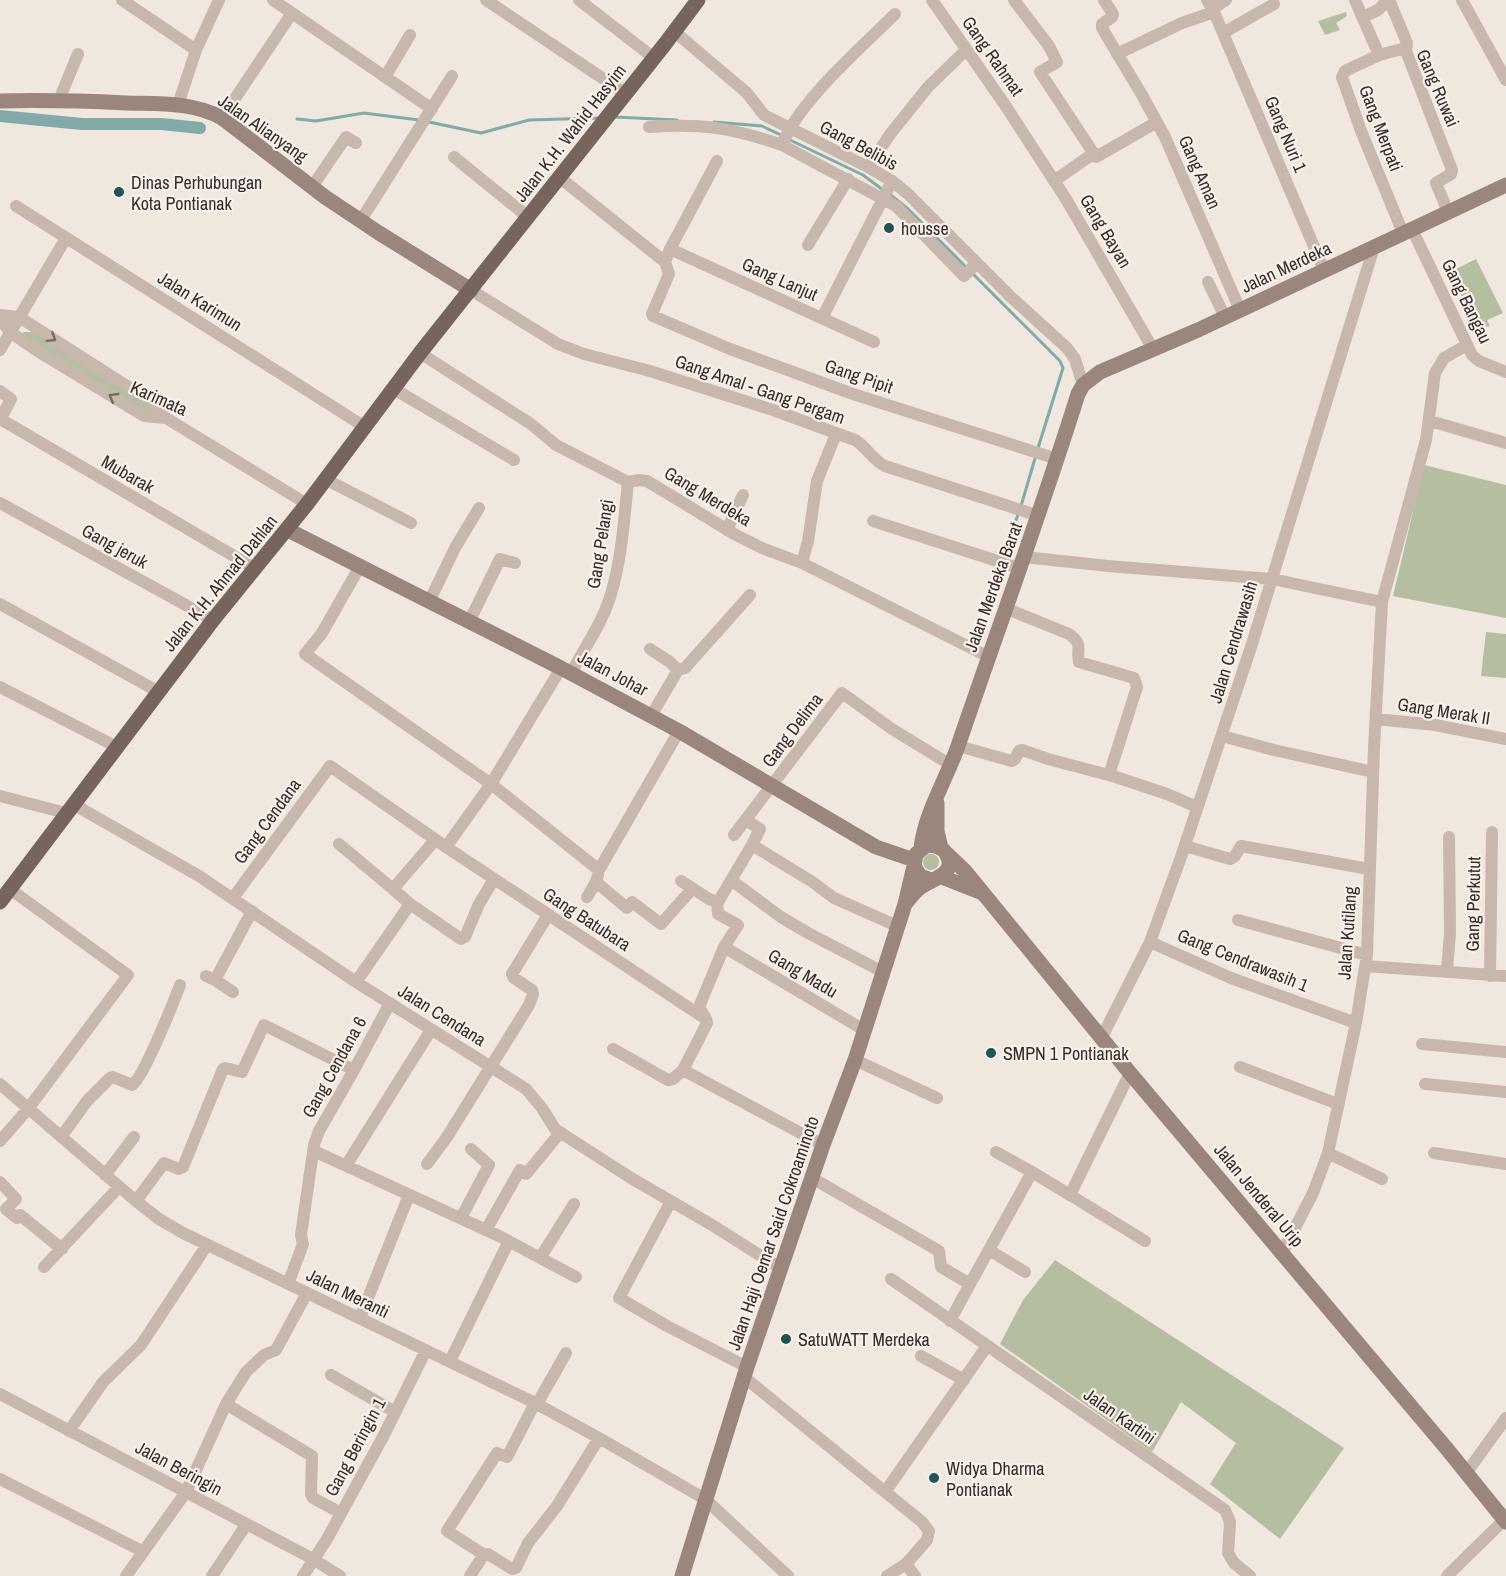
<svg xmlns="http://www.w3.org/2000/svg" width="1506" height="1576" font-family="'Archivo Narrow',sans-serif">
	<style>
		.green { fill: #b6bea1 }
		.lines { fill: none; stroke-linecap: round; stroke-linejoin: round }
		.stream { stroke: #81aaa9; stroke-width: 3 }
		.canal { stroke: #81aaa9; stroke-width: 12 }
		.street { stroke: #c7b7ac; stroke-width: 12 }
		.secondary { stroke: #9b867e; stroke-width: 15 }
		.primary { stroke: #76645d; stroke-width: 15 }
		.oneway { stroke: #776b64 }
		.poi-dot { fill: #245353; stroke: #f8f1eb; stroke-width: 2 }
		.labels { text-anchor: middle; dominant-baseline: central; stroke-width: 4.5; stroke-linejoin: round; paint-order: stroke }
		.street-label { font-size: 18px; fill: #362d2a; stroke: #f8f1eb }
		.poi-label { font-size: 18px; fill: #362d2a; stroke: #f8f1eb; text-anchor: start }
	</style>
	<rect width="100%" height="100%" fill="#f0e7df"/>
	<!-- green -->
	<path class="green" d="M1346,12L1347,16L1336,23L1340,30L1325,35L1318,21Z
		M1476,259L1503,313L1487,320L1490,326L1477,329L1450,272Z
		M23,332H32L148,402L155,411H144L25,340Z
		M1424,465L1506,485V618L1393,596Z
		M1486,632L1506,634V678L1481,676Z
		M923 862a8 8 0 1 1 16 0a8 8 0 1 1-16 0Z
		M1055,1260L1344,1448L1280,1539L1210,1484L1236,1443L1181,1402L1152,1452L1000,1344L1023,1300Z"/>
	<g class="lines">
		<!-- stream -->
		<path class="stream" d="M615,117L677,120
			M297,119L316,121L364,113L419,120
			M429,122L481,133L529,120L599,118
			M714,122L762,126L783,136
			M788,139L863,175L883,190
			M888,193L907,208L968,269
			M973,274L1060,361L1063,368L1038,448
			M1021,506L1036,455
			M1016,520L1019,512"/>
		<!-- canal -->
		<path class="canal" d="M0,116L82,124H161L200,128"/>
		<!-- street -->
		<path class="street" d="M122,0L196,50
			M273,0L432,109
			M486,0L626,94
			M579,0L654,58
			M932,0L1005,105L1066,199L1153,349
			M1014,0L1049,46L1057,62L1040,72L1096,157L1157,122
			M1104,0L1113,14L1112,17L1102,24V28L1142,95L1165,137L1240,310
			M1207,0L1214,12L1324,270
			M1355,0L1379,55L1402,49L1406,51L1452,170L1451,174L1436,183L1448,212
			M1462,0L1506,80
			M1212,9L1226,0
			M895,14C862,47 798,102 782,145L896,206L964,276L977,263
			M1363,17L1378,10L1387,1L1390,2L1407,43L1406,51
			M675,32L747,93L764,115L868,167L892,181L908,194L1012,298L1067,348L1075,359L1083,385
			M1223,33L1274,4
			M1117,54L1182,23L1214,12
			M1379,55L1345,71L1342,77L1361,131L1403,233
			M385,77L410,35
			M59,100L78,54
			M178,105L196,50L219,0
			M222,118L292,13
			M649,127C701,123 733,128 782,145
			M454,157L528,217
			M717,161L670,249L665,262L669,274L652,314L653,316L730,349L853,394L1057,459
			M868,167L891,133L928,87L965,51
			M559,177L665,262
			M1054,181L1094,153
			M312,187L346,137L356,143
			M16,206L365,427
			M361,220L452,76
			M1412,229L1472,355L1479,361L1506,372
			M808,245L848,179
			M670,249L874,342
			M1208,282L1225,317
			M471,290L558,344L584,354L650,371L773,410L855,440C867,447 872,460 885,466L1039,516
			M0,315L19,317L152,402L166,418
			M822,318L892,181
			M0,319L10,332L39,352L144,416L166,418L307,504
			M0,350L66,238
			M420,353L531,424L556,445L628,482L639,480L647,481L736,535L762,548L802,563L989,657
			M394,389L514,460
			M0,391L11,399L1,418L2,420L256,569
			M1430,421L1506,443
			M325,479L411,523
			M0,503L213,620
			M873,521L1019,568
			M727,530L743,495
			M1024,557L1108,566L1272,579L1382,602L1426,440L1435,373L1444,358L1467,345
			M802,563L808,541L817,481L836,434
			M360,566L322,633L305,654L491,784L599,870L679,731
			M429,602L455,548L479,508
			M0,604L159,692
			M1005,608L1069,634C1084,645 1076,648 1079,662L1134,678L1137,687L1109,775
			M469,622L500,559L515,563
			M650,649L670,662L678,670L651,716
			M561,668L491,784L446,847L706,1019L707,1023L683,1070L823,1145
			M678,670L685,668L750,595
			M571,673C585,647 603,622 611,594C622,558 624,519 628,482
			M0,687L117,747
			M1376,719L1435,725L1506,739
			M1222,736L1274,750L1373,772
			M958,746L1012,761L1015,759L1019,751L1022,750L1048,759L1116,777L1167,794L1197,807
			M0,796L66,813
			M73,804L199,876L356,982L526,1089L542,1108L555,1129L631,1178L712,1225L780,1268
			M746,820L760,829L752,845
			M734,835L842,693L892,729L951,765
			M339,844L393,889L435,840
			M1185,846L1230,859L1235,856L1241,846L1369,869
			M731,880L781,917L808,933L883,972
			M681,881L709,899L718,902L752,845L811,881L834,898L897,926
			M596,882L627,908L632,902L661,924L692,889
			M393,889L410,904L461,939L465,937L479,904L494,879
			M587,897L596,882L598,875
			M233,898L330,766L446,847
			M1238,920L1367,955
			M1150,942L1231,978L1356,1023
			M724,947L864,1030
			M1365,966L1506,976
			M1447,971L1450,933L1449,837
			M206,976L215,980L252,911
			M1490,976L1492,832
			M215,980L233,992
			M356,982L410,904
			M705,1017L699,1007L724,947L738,925L718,914L717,902
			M1101,1039L1150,942L1181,857L1251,647L1374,247
			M1422,1044L1506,1052
			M613,1049L668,1080L673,1079L683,1070
			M855,1060L937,1098
			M1240,1067L1338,1104
			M0,1084L136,1201L159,1219L183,1233L535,1403L599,1438L705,1499L788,1576
			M1425,1084L1506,1092
			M61,1137L87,1101L110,1078L113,1077L132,1085C143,1079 174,1001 180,985
			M0,1141L28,1109L128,975L10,889
			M314,1151L499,1236L576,1277
			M996,1152L1032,1172
			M1328,1153L1382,1179
			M1434,1153L1506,1164
			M347,1164L431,1030
			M427,1164L447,1137L529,1005L533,994L532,990L514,978L512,974L548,915
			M105,1175L134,1137
			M812,1178L939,1251L941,1267L970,1284L950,1321
			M0,1182L16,1199L6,1209L17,1218L20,1215L62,1249
			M1070,1195L1145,1241
			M136,1201L164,1163L179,1169L183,1167L223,1069L225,1068L242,1072L264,1025L354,1070
			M671,1201L619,1298L667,1326L747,1367
			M461,1218L489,1165L471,1149
			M486,1230L520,1170L526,1174L560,1133
			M989,1250L1025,1272
			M1282,1253L1313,1193L1328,1153L1356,1023L1367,955L1374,748L1382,602
			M540,1258L574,1204
			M44,1267L119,1187
			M891,1279L1225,1510L1230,1522L1228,1553L1234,1563L1250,1576
			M288,1284L303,1244L301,1235L314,1145L319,1131L354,1070L390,1003
			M970,1284L1032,1172L1070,1195L1130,1073
			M360,1318L409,1195
			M921,1356L964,1380
			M450,1361L509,1241
			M331,1375L395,1412
			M744,1377L922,1522L929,1531L927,1540L906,1564L915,1576
			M0,1394L313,1559L340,1576
			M226,1404L312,1456L311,1494L313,1498L341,1513
			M537,1404L566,1353
			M69,1431L103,1382L141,1345L207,1245
			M1467,1472L1506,1418
			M0,1479L142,1551
			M885,1492L987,1346
			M483,1554L447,1531L497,1453L507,1457L535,1403
			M126,1576L186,1492L226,1404L246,1372L264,1355L276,1350L307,1293
			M212,1576L246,1525
			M303,1576L327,1539L384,1435L426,1350
			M470,1576L484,1554H488L512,1569L516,1568L528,1543L557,1506L599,1438
			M887,1576L906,1564
			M1447,1576L1504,1520"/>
		<!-- secondary -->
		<path class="secondary" d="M0,101C42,100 84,101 126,103C159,104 193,102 222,118L325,197L379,233L471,290
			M288,530L561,668L679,731L876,847L914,860
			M937,803V831L941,848
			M921,848C925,813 946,780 958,746C998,629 1041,512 1078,394L1083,385L1100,372L1198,330L1506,185
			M946,853L965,871L1130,1073L1447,1449L1506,1522
			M942,877L980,892
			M905,904C910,898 915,891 921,887C932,879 957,874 947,855C943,847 936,845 927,845L916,854L914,866L920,876L932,880
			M682,1576L747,1367L823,1145L855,1060L905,904L914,866"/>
		<!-- primary -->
		<path class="primary" d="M0,902L213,620L307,504L420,353L665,44L698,0"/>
	</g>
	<!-- one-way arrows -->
	<defs><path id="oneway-chevron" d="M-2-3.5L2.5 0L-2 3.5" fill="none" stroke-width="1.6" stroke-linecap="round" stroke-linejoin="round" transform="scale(1.5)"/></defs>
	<g class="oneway">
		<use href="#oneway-chevron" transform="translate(52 338) rotate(32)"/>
		<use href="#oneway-chevron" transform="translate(113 397) rotate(-149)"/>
	</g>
	<!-- markers -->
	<g class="poi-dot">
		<circle cx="119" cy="192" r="6"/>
		<circle cx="889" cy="228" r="6"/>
		<circle cx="991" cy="1053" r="6"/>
		<circle cx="786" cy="1339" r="6"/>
		<circle cx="934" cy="1478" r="6"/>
	</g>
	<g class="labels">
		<!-- street labels -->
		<g class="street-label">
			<text transform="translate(993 56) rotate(55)">Gang Rahmat</text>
			<text transform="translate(1438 88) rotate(67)">Gang Ruwai</text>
			<text transform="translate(263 128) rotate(35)">Jalan Alianyang</text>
			<text transform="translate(1381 128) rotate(69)">Gang Merpati</text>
			<text transform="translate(570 133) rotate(-52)">Jalan K.H. Wahid Hasyim</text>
			<text transform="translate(1286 134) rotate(67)">Gang Nuri 1</text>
			<text transform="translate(859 145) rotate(28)">Gang Belibis</text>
			<text transform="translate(1200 172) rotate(66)">Gang Aman</text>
			<text transform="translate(1106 231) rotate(59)">Gang Bayan</text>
			<text transform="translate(1286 267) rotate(-25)">Jalan Merdeka</text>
			<text transform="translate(780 279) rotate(24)">Gang Lanjut</text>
			<text transform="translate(200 301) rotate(32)">Jalan Karimun</text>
			<text transform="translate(1467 301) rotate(64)">Gang Bangau</text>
			<text transform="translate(859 376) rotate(19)">Gang Pipit</text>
			<text transform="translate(760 389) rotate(19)">Gang Amal - Gang Pergam</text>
			<text transform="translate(159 398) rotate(24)">Karimata</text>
			<text transform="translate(128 474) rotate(30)">Mubarak</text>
			<text transform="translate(708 496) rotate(31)">Gang Merdeka</text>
			<text transform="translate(600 544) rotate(-81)">Gang Pelangi</text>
			<text transform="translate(115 546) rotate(29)">Gang jeruk</text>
			<text transform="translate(220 583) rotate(-51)">Jalan K.H. Ahmad Dahlan</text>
			<text transform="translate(993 587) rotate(-70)">Jalan Merdeka Barat</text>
			<text transform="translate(1233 642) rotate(-73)">Jalan Cendrawasih</text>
			<text transform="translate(613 673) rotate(28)">Jalan Johar</text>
			<text transform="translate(1444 711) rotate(9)">Gang Merak II</text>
			<text transform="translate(792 730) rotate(-53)">Gang Delima</text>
			<text transform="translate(267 821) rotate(-54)">Gang Cendana</text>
			<text transform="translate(1473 904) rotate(-89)">Gang Perkutut</text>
			<text transform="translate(587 919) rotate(33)">Gang Batubara</text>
			<text transform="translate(1347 933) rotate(-86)">Jalan Kutilang</text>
			<text transform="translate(1243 960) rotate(22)">Gang Cendrawasih 1</text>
			<text transform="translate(803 973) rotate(31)">Gang Madu</text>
			<text transform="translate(442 1015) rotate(32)">Jalan Cendana</text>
			<text transform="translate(334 1067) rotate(-61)">Gang Cendana 6</text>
			<text transform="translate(1259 1195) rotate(50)">Jalan Jenderal Urip</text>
			<text transform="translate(773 1233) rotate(-71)">Jalan Haji Oemar Said Cokroaminoto</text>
			<text transform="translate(348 1293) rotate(26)">Jalan Meranti</text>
			<text transform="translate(1120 1416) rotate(35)">Jalan Kartini</text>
			<text transform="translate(355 1447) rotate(-62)">Gang Beringin 1</text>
			<text transform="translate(179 1468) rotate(28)">Jalan Beringin</text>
		</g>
		<!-- poi labels -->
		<g class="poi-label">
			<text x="131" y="182">Dinas Perhubungan<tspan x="131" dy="21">Kota Pontianak</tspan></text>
			<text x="901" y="228">housse</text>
			<text x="1003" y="1053">SMPN 1 Pontianak</text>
			<text x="798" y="1339">SatuWATT Merdeka</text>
			<text x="946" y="1468">Widya Dharma<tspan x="946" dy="21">Pontianak</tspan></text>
		</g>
	</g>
</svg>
